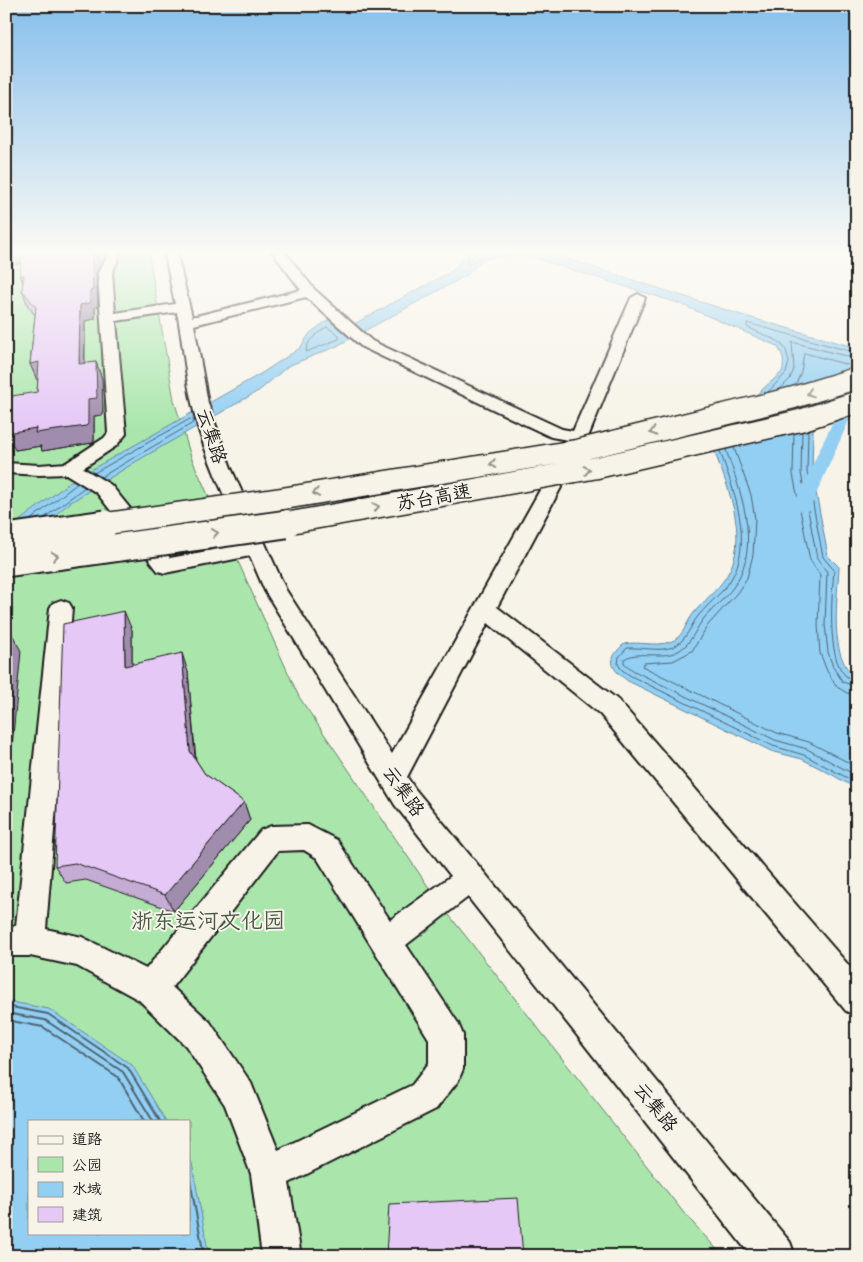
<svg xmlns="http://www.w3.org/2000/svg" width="863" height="1262" font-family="'Shantell Sans','LXGW WenKai TC',sans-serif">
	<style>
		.green { fill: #aae6ac; stroke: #638164; fill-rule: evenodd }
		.water { fill: #93cff3; stroke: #63879d }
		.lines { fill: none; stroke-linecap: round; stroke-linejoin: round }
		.shore-far1 { stroke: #4c6472; stroke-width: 1 }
		.shore { stroke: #4c6472; stroke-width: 2 }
		.canal { fill: #93cff3; fill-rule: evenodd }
		.minor-casing { stroke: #1c1c1c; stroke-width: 4 }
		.minor { fill: #f7f3e8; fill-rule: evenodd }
		.highway-bridge-far1-casing { stroke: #1c1c1c; stroke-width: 24; stroke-linecap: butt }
		.highway-bridge-casing { stroke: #1c1c1c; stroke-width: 31; stroke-linecap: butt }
		.highway-bridge-far1 { stroke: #f7f3e8; stroke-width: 21 }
		.highway-bridge { stroke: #f7f3e8; stroke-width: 27 }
		.wall { fill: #c5acd4; stroke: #1c1c1c }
		.shaded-wall { fill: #a08cac; stroke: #1c1c1c }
		.building { fill: #e5c8f6; stroke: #1c1c1c }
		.oneway { stroke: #94928c }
		.labels { text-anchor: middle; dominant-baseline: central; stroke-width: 4; stroke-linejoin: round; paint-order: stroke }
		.street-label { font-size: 19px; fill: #1c1c1c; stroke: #f7f3e8 }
		.near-park-label { font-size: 22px; fill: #475947; stroke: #f7f3e8 }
	</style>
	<rect width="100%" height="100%" fill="#f7f3e8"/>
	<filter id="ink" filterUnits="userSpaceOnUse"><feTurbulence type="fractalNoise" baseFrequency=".02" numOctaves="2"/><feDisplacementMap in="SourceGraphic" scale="10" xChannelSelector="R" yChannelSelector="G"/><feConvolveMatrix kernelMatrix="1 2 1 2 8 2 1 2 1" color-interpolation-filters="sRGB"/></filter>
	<g filter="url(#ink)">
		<!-- green -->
		<path class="green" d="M6,250H148L174,400L191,457L299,697L438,901L683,1212L723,1256H6ZM29,1121H189V1233H29Z"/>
		<!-- water -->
		<path class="water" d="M466,250H539L745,316L857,348V396L824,414L813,430L812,471L828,556L839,567C838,595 827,661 857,677V789L831,774L802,759L771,751L628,681C609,668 607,659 624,644C639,641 655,647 670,642C684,637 685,624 693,614C703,601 717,591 726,577C750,539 729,490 715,453C714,427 764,389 782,372C785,362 783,354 777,346L678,303L531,257L514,255L489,258L482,260L467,275L335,347L288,366L260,390L137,461L71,502L45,523L6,531L73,480L262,373L300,348L310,333L328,320L341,331L452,271L465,255Z
			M6,1001L49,1009L132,1065L166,1121H29V1233H189V1158L192,1163L209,1256H6Z"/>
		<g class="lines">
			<!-- shore-far1 -->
			<path class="shore-far1" d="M471,250L466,262L468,265C495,247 507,247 539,254L541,250
				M327,327L339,335V339L306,352C306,340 318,333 327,327Z
				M796,384L801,372L804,353L856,367
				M780,389L790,379L794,369L792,342L857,359
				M768,392L786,373L789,362L786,350L780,342L747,327V323L857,353
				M808,431L807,472L823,557L834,570C832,594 826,659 846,676C849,678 854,680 857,681
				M802,432L801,473L817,558L827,572L825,625L828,652L833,667L843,682L857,687
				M794,434L793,474L810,560L820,575L818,625L820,653L827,671L837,687L847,693L857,695
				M734,448L751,495L755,519L753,555L747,578L737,593L708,625L692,651L673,661L644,663L642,666L777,733L809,742L857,767
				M726,450C740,490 761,543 736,583C728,596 715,606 705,617C696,627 692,643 680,650C663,661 641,649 624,659V663L634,671L775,740L807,749L857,776
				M720,451C733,489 755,542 730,581C722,593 709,603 699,615C690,625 687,641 673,647C659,652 642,647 627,648L619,657L618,664L622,670L631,676L773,746L804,755L857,783
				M94,473L190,419L194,420L193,423L101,477
				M44,518L85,487
				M30,520L78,483"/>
			<!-- shore -->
			<path class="shore" d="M6,1006L48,1014L128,1068L160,1121
				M6,1013L45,1020L123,1072L153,1121
				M6,1020L43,1027L118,1077L144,1121
				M189,1175L204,1256"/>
			<!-- canal -->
			<path class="canal" d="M853,390L857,391V402L811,506L808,510L802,511L796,510L793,506L846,394L848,391Z"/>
			<!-- minor casing -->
			<g class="minor-casing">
				<path id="minor" d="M107,250H119V257L112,273L115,313L175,304L164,250H176L192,317L301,290L271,250H283L314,289L372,341L562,429L573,431L631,298L638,294L645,298L588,437L497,607L618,700L857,975V1016L846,1011L600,714L488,623L407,777L415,789L790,1242L795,1256H751L468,897L406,945L458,1023L463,1035V1069L458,1081L436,1109L289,1183L301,1256H262L251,1174L225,1105L186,1046L139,1000L77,966L30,956H6V926H16L50,608L53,603L61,600L69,603L72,608L46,929L82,937L146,969L261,830L271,826L308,825L337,840L390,920L451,876L395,805L265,591L250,556L165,573L158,571L97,493L66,474L39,475L6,473V463L39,465L66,463L104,438L108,433L98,273L107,257ZM306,297L362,347L551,437L568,440L392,754L286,590L231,468L216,426L208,403L194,325ZM177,312C183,342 185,373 192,403C202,452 226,498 245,544L170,558L111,485L83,468L116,446L126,434L116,321ZM304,850L317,858L429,1039V1063L412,1085L278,1150L251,1083L210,1022L172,987L278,851Z"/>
			</g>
			<!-- minor -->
			<use href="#minor" class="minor"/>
			<!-- highway-bridge-far1 casing -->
			<g class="highway-bridge-far1-casing">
				<path id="highway-bridge-far1" d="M97,525L286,498L579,450L792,398L857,378
					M277,525L595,468L802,420L857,402"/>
			</g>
			<!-- highway-bridge casing -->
			<g class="highway-bridge-casing">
				<path id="highway-bridge" d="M6,538L105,524
					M6,563L286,524"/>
			</g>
			<!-- highway-bridge-far1 -->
			<use href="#highway-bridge-far1" class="highway-bridge-far1"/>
			<!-- highway-bridge -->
			<use href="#highway-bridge" class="highway-bridge"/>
		</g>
		<!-- wall -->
		<path class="wall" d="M6,250L100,263V265L96,273L98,306L95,307V319L85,321V364L96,362L102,379L103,415L94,416V442L92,443L42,451L41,446L15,450L37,392L38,380H37L30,364L35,315L28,306L22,290L23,284L21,264L6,265Z
			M132,630V665L188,672L196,760L205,774L244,802L250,820L174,911L86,880L66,883L55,866Z"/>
		<!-- shaded-wall -->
		<path class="shaded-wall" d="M6,250H23L28,263L6,265Z
			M96,250L100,265L96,273L98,306L95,307V319L85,321L84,381L79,364L80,305L90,291L92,258Z
			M20,275H24L26,291Z
			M39,362L46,379L37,380L30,364Z
			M96,362L102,379L103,415L94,416V442L92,443L42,451L41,446L15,450L7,433L88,399Z
			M124,611L132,630V685L125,666Z
			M11,632L21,651L6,810V674Z
			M182,653L188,672L196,769L190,751Z
			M244,802L250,820L174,911L165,895Z"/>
		<!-- building -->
		<path class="building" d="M22,250H96L92,258L93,290L90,291V303L80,305L79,364L96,362L97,398L88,399V424L86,426L35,433L36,428L7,433L12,396L37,392L39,362L30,364L36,307L22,290L24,275H20Z
			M124,611L125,666L182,653L190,751L205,774L244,802L165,895L75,863L55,866L63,624Z
			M11,632L6,674V633Z
			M518,1198L523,1256H386L389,1204Z"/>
		<!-- one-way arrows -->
		<defs><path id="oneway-chevron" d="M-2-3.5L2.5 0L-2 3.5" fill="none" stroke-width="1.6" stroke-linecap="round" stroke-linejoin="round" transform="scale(1.25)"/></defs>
		<g class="oneway">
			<use href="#oneway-chevron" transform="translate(810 393) rotate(162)"/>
			<use href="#oneway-chevron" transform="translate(653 432) rotate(166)"/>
			<use href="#oneway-chevron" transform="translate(493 464) rotate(171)"/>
			<use href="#oneway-chevron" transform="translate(587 470) rotate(-10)"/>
			<use href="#oneway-chevron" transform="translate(316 493) rotate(171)"/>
			<use href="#oneway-chevron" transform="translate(376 507) rotate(-10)"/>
			<use href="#oneway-chevron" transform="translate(215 533) rotate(-8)"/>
			<use href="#oneway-chevron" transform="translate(55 556) rotate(-8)"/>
		</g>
	</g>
	<!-- sky -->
	<linearGradient id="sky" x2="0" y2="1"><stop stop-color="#86bfec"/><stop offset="0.59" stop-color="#fbfaf5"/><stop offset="1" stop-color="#fbfaf5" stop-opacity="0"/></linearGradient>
	<rect width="863" height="427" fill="url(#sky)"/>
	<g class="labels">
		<!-- street labels -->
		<g class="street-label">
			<text transform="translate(212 436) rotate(72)">云集路</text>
			<text transform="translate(434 497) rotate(-10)">苏台高速</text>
			<text transform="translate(404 791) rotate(55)">云集路</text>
			<text transform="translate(656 1107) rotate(51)">云集路</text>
		</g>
		<!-- near-park labels -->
		<g class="near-park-label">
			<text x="208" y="920">浙东运河文化园</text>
		</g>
	</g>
	<!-- margin -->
	<rect width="863" height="1262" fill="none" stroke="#f7f3e8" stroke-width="25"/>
	<rect x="12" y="12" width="838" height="1237" fill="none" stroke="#1c1c1c" stroke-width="2" filter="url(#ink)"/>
	<!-- legend -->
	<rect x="28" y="1120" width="162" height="115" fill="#f7f3e8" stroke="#9f9d96"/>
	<rect x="38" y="1136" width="25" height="8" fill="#f7f3e8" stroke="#9f9d96"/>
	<text x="72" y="1144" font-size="15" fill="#1c1c1c">道路</text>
	<rect x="38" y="1157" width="25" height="15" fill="#aae6ac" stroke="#9f9d96"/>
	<text x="72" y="1170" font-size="15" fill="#1c1c1c">公园</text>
	<rect x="38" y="1182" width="25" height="15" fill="#93cff3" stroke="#9f9d96"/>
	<text x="72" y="1194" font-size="15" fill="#1c1c1c">水域</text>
	<rect x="38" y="1207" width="25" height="15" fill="#e5c8f6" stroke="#9f9d96"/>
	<text x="72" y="1220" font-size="15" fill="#1c1c1c">建筑</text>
</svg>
